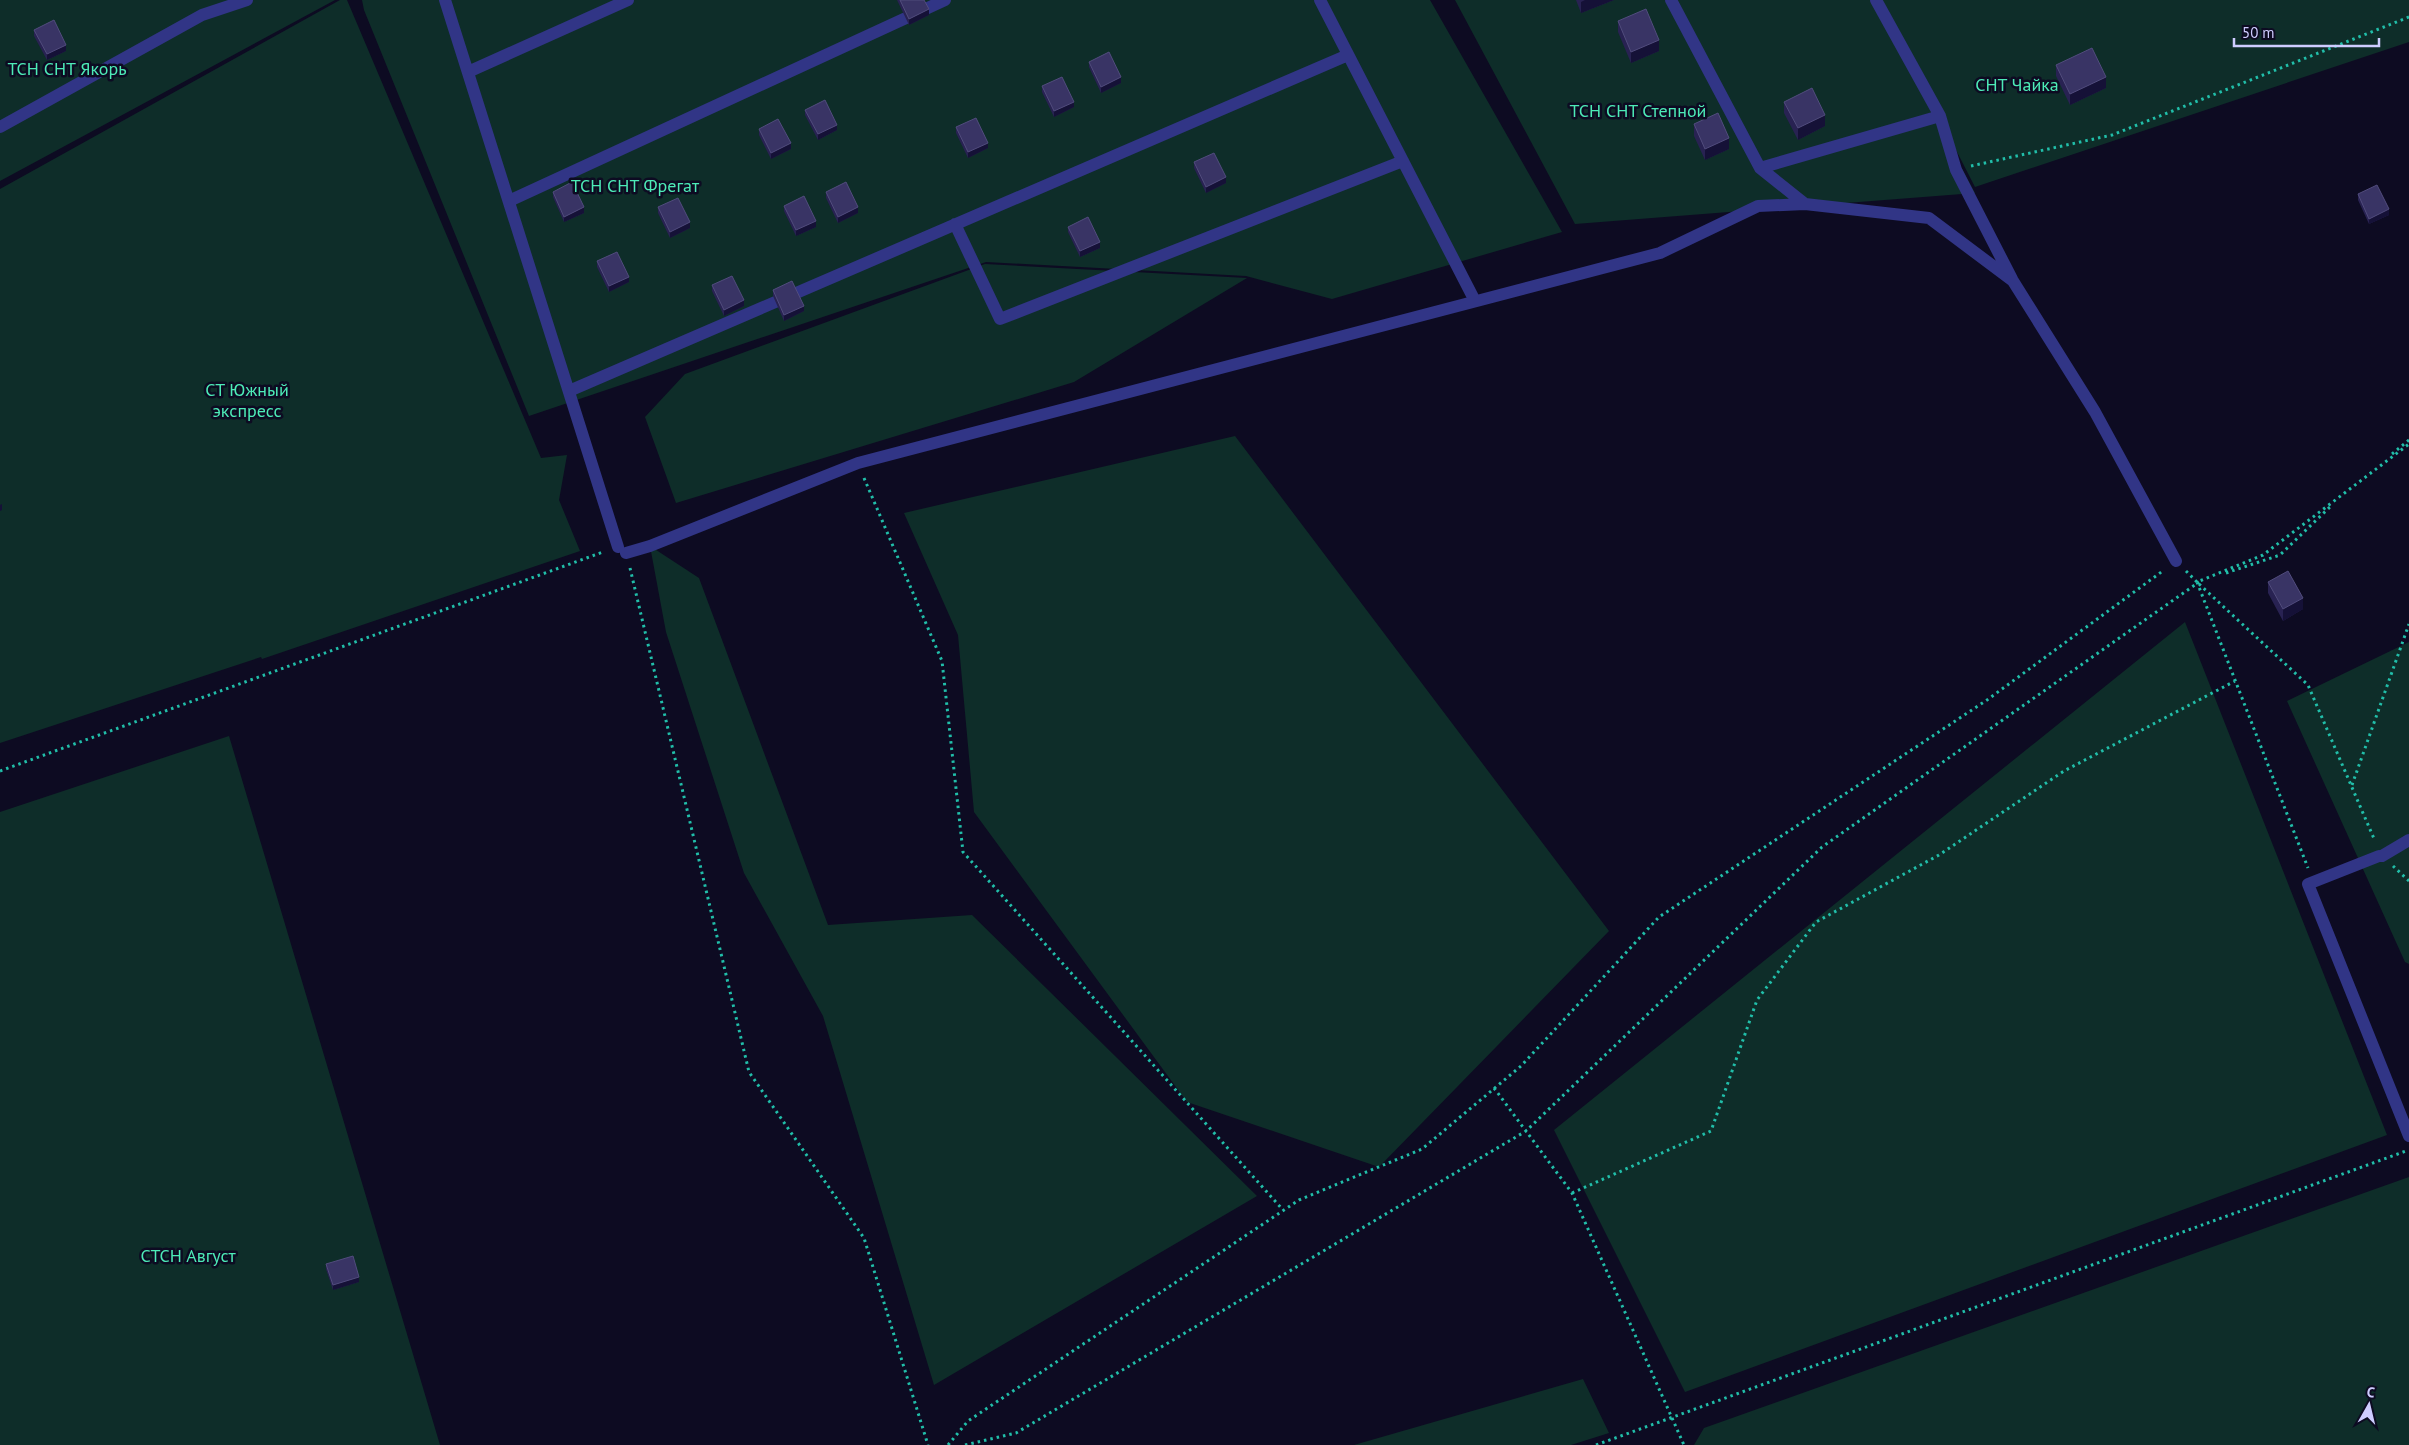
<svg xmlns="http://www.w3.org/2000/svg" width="2409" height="1445" font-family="'PT Sans',sans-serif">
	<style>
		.green { fill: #0e2d29 }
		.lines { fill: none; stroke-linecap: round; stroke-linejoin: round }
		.path { stroke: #21bea9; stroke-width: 3; stroke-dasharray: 2.5 4; stroke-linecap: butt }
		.minor { stroke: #313586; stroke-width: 12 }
		.wall { fill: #282252 }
		.shaded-wall { fill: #151137 }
		.building { fill: #393465; stroke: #514c7d }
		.labels { text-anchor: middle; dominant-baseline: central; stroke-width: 5; stroke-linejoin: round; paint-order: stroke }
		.park-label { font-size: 18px; fill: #4debb7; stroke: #0d0b22 }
	</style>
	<rect width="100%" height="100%" fill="#0d0b22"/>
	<!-- green -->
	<path class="green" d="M0,0H335L0,181Z
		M340,0H347L541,458L567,455L559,500L580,551L262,659L261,657L0,743V189Z
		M362,0H1430L1562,232L1332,299L1246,276L986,262L529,416L364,10Z
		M1455,0H1873L1975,193L1575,224Z
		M1879,0H2409V42L1975,187Z
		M985,264L1247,278L1074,382L676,503L645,417L685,374Z
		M1235,436L1609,931L1379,1167L1187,1102L974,812L958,635L904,513Z
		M650,546L699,578L828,925L972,915L1257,1196L934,1385L823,1016L744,873L666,632Z
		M2185,622L2387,1135L1685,1392L1554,1130Z
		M2409,642V964L2405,962L2287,701Z
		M229,736L440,1445H0V812Z
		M2409,1177V1445H1694L1704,1428Z
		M1583,1379L1609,1433L1571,1445H1354Z"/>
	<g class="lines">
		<!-- path -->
		<path class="path" d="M1971,166L2112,135L2409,17
			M2392,454L2409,440
			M864,478L942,661L963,852L1283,1210
			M630,568L749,1072L864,1238L928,1445
			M2186,571L2197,582L2263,555L2409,444
			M2226,573L2280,555L2332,505
			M2197,582L2308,868
			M2199,584L2308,685L2375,841
			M0,771L603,552
			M2352,785L2409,624
			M2393,866L2409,881
			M1494,1088L1572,1193L1684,1445
			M1572,1193L1711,1131L1757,1000L1816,922L1939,855L2064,771L2235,681
			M948,1445L968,1421L1299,1200L1422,1149L1521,1066L1659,917L1987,700L2164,570
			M965,1445L1016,1433L1526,1131L1822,847L2199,582
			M1596,1445L2406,1151"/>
		<!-- minor -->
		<path class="minor" d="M445,0L618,547
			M1320,0L1475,301
			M1671,0L1760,168L1805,204
			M1876,0L1940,116L1956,170L2012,279
			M468,72L628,0
			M0,127L202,15L247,0
			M1760,168L1940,116
			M509,201L945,0
			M955,224L1000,319L1403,161
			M569,391L1348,55
			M626,553L650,546L858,463L1660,253L1758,206L1805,204L1929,218L2013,281L2095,412L2176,561
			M2379,856L2308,884L2409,1136
			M2382,856L2409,840"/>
	</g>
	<!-- wall -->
	<path class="wall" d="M897,0H924L929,15L909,25Z
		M1576,0H1614L1581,13Z
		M1618,21L1659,51L1631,63L1618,32Z
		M34,30L66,51L47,60L34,36Z
		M1089,62L1121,83L1101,93L1089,67Z
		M2056,65L2106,88L2070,105L2056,76Z
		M1042,86L1074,107L1054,117L1042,92Z
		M1784,102L1825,126L1798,140L1784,113Z
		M805,110L837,130L818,140L805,115Z
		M1694,124L1729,149L1705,160L1694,136Z
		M956,127L988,148L968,158L956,133Z
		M759,129L791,149L771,159L759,135Z
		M1194,162L1226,183L1206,193L1194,168Z
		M553,192L584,213L564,222L553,197Z
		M826,192L858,213L838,223L826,198Z
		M2358,194L2389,215L2369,224L2358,200Z
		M784,206L816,227L796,236L784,211Z
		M658,207L690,228L670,238L658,213Z
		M1068,227L1100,248L1080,257L1068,232Z
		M597,261L629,282L609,292L597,267Z
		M712,285L744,306L724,316L712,291Z
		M773,290L804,311L784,321L773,296Z
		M2268,582L2303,609L2283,621L2268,593Z
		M326,1264L359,1282L333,1290L326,1269Z"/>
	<!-- shaded-wall -->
	<path class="shaded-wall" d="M1585,0H1614L1581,13V2Z
		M929,9V15L909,25V19Z
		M1659,40V51L1631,63V52Z
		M66,45V51L47,60V54Z
		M1121,77V83L1101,93V87Z
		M2106,77V88L2070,105V94Z
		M1074,102V107L1054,117V111Z
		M1825,115V126L1798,140V128Z
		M837,125V130L818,140V134Z
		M1729,138V149L1705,160V149Z
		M791,143V149L771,159V153Z
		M988,143V148L968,158V152Z
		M1226,177V183L1206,193V187Z
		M584,207V213L564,222V217Z
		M858,207V213L838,223V217Z
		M2389,209V215L2369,224V219Z
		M816,221V227L796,236V230Z
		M690,222V228L670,238V232Z
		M1100,242V248L1080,257V251Z
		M629,277V282L609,292V286Z
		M744,300V306L724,316V310Z
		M804,306V311L784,321V315Z
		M2,504V510L0,511V505Z
		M2303,598V609L2283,621V609Z
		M359,1277V1282L333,1290V1285Z"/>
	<!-- building -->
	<path class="building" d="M900,0H924L929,9L909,19Z
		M1646,9L1659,40L1631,52L1618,21Z
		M54,20L66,45L47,54L34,30Z
		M2092,48L2106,77L2070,94L2056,65Z
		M1109,52L1121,77L1101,87L1089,62Z
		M1062,77L1074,102L1054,111L1042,86Z
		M1812,88L1825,115L1798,128L1784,102Z
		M825,100L837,125L818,134L805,110Z
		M1718,113L1729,138L1705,149L1694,124Z
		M976,118L988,143L968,152L956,127Z
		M778,119L791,143L771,153L759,129Z
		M1214,153L1226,177L1206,187L1194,162Z
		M572,182L584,207L564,217L553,192Z
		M846,182L858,207L838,217L826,192Z
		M2377,185L2389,209L2369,219L2358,194Z
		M804,196L816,221L796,230L784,206Z
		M678,198L690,222L670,232L658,207Z
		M1088,217L1100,242L1080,251L1068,227Z
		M617,252L629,277L609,286L597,261Z
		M732,276L744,300L724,310L712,285Z
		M792,281L804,306L784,315L773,290Z
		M2288,571L2303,598L2283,609L2268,582Z
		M353,1256L359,1277L333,1285L326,1264Z"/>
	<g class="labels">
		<!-- park labels -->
		<g class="park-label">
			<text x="67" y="68">ТСН СНТ Якорь</text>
			<text x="2017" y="84">СНТ Чайка</text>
			<text x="1638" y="110">ТСН СНТ Степной</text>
			<text x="635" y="185">ТСН СНТ Фрегат</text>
			<text x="247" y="389">СТ Южный<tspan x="247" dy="21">экспресс</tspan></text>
			<text x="188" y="1255">СТСН Август</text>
		</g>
	</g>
	<!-- north arrow -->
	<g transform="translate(2369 1405) rotate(8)" stroke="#0d0b22" stroke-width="4" paint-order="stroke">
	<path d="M0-4L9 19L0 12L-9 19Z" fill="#ceccff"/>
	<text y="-8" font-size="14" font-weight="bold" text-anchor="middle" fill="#ceccff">С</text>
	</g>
	<!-- scale -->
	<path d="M2234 38v8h145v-8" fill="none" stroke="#ceccff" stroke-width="2.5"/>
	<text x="2242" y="38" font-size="15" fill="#ceccff" stroke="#0d0b22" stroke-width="4" paint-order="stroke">50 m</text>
</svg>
